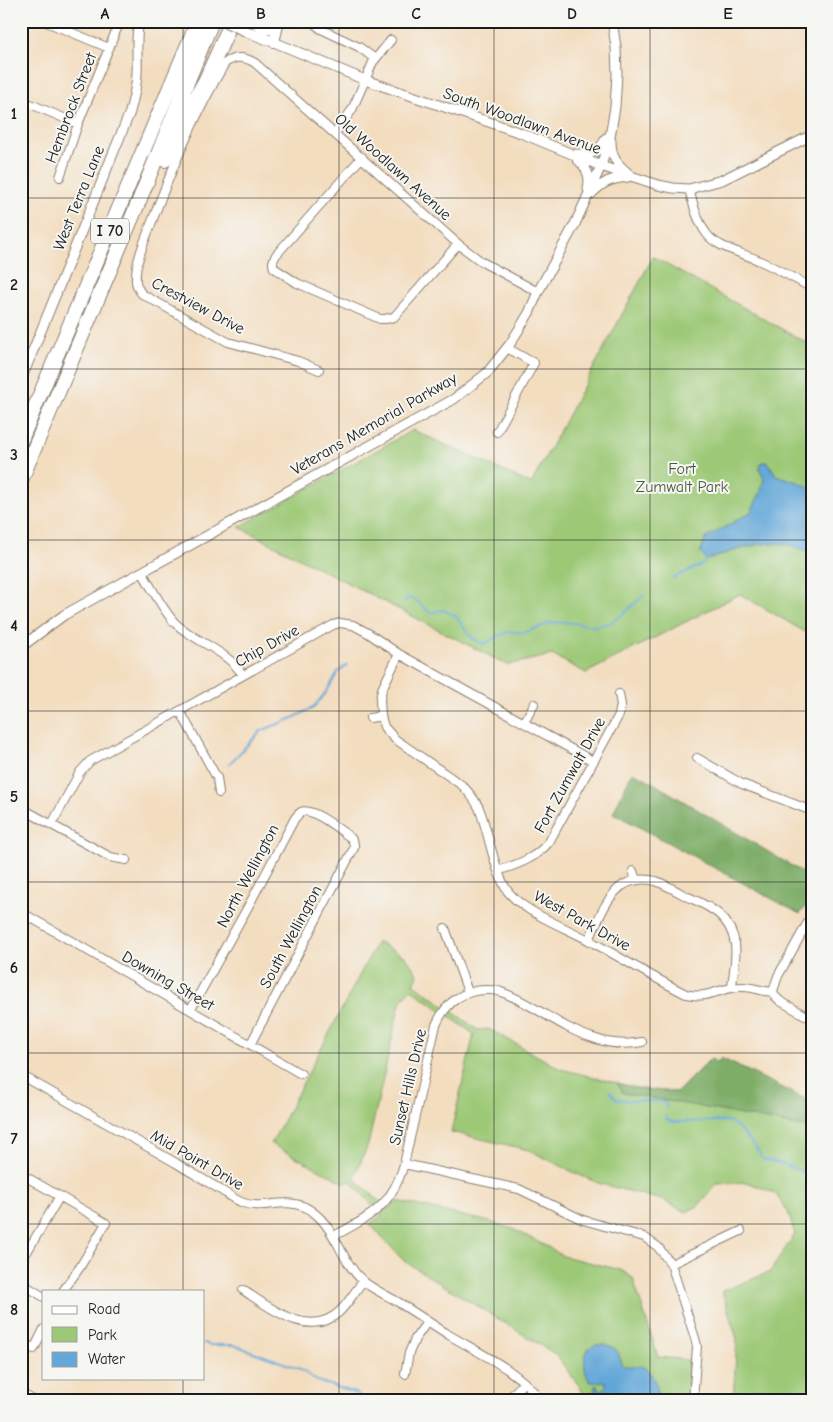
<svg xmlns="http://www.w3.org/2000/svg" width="833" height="1422" font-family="'Comic Neue',sans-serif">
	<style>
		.green { fill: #9dc977; stroke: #5c724a }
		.forest { fill: #7ead68; stroke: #4d6442 }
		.water { fill: #64a7d8; stroke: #40627a }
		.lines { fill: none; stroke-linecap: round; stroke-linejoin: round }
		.stream { stroke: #64a7d8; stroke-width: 2 }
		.minor-casing { stroke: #887c6e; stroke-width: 10 }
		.tertiary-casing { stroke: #887c6e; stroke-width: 11 }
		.secondary-casing { stroke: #887c6e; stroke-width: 12 }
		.motorway-casing { stroke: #887c6e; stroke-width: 16 }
		.minor { stroke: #fff; stroke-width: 8 }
		.tertiary { stroke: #fff; stroke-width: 9 }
		.secondary { stroke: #fff; stroke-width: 10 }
		.motorway { stroke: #fff; stroke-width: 14 }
		.secondary-bridge-casing { stroke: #887c6e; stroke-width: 12; stroke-linecap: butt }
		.secondary-bridge { stroke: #fff; stroke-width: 10 }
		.grid { fill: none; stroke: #1c1c1c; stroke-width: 1; stroke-opacity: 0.55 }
		.labels { text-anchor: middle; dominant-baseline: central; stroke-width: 4; stroke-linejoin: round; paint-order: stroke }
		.shield { fill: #f6f6f2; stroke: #5d5d5c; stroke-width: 1 }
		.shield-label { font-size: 15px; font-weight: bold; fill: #1c1c1c }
		.street-label { font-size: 16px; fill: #1c1c1c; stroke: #f6f6f2 }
		.park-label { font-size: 16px; fill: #49593c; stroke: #f6f6f2 }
		.neatline { fill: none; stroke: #1c1c1c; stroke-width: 2 }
		.grid-label { font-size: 16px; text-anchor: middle; font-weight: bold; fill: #1c1c1c }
	</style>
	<rect width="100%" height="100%" fill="#f6f6f2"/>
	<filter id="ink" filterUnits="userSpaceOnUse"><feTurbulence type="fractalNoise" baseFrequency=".02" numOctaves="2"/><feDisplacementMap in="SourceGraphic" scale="10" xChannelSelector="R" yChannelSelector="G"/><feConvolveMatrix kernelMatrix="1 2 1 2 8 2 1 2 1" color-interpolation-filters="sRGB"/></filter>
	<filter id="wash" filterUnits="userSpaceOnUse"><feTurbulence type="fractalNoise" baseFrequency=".0096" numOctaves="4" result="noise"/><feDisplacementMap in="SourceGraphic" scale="20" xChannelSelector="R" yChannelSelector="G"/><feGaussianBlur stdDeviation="1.12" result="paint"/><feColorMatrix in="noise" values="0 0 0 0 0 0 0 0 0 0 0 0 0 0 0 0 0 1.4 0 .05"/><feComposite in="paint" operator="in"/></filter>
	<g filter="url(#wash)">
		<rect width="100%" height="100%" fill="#f3ddbf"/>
		<!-- green -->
		<path class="green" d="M653,257L812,346V636L740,594L586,673L552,655L507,665L239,527L413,430L531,484Z
			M377,942L406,957L418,975L414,984L478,1030L489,1029L561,1069L641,1089L677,1092L708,1061L812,1129V1386L810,1401H733L737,1339L722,1291L770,1272L795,1234L788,1212L775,1193L747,1182L717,1184L698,1206L686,1212L662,1200L598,1183L577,1174L529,1150L451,1132L474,1034L411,989L400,1003L368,1145L354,1178L388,1209L397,1201L490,1222L513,1229L546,1246L563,1256L621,1270L633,1278L658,1357L689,1360L687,1401H586L580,1387L555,1354L404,1261L370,1224L382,1215L350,1181L345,1183L271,1144Z"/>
		<!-- forest -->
		<path class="forest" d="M632,772L643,777L812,878V898L800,914L613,813Z
			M721,1058L812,1102V1129L696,1106L623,1093L617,1083L641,1089L677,1092L711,1059L718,1063Z"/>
		<!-- water -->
		<path class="water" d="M762,462H768L776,475L801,483L812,489V553C803,550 794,546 785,544C761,540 730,552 707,560L700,553L706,538L751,512L761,491L764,478L759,468Z
			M595,1345C605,1344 616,1345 619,1355C621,1360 621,1363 624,1366C631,1367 637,1364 644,1367C650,1370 660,1388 657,1395C656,1397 654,1399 652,1401H597L594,1396L595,1386L596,1385L601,1391L606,1386V1382C601,1380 595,1384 589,1381C584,1371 583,1360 588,1349Z"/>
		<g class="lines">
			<!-- stream -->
			<path class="stream" d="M673,578L701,565L707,560
				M404,602L407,598C417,598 423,607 430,613L443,610L456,616L471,637L484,644L506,632H516L523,633L551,623L566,622L595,626L610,623L622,615L643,596
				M229,764L261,731L293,718L313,708L327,691L338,672L347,665
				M610,1091L616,1099C633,1102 649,1099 666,1103V1108
				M666,1115V1119L672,1122L729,1121L737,1127L757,1149L762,1159L780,1163L812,1175
				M204,1343L210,1345H234L300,1369L317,1381L355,1393L368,1401
				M788,1401L792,1399H812"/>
		</g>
	</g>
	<g filter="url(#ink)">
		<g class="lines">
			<!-- minor casing -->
			<g class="minor-casing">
				<path id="minor" d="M44,21L109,48
					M311,21L321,29L359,47L375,59
					M21,100L78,124
					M335,133L352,110L373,62L391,40
					M362,157L276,255C273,260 272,263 274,268L297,283L380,319H385L394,317L458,244
					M60,177L78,124L120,21
					M689,189C693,204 697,220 706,233C716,248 744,253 760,261C778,269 795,279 812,288
					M319,370L298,361L228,342L142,294C139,290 136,287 136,281C134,264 147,235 153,219C173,165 196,113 225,63C235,56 244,56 255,63L458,244L482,262L538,292
					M497,432L534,363L507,348
					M142,572C152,588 163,611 176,624C198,643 226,650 243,675
					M399,654L382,689L380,700L381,716L384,727L395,739L463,786C469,793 475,799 479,808C489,833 492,863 505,887C518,911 568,928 592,942C623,959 654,978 686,994C707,1000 721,987 741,987C752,986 762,992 773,992
					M180,711L217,778L219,793
					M370,718L381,716
					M524,723L534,704
					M697,758L742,784L812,811
					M21,808L110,857L126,860
					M52,824L80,772L90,761L333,625L340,623L353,625L368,633L399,654L593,761
					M498,871C518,864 535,859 549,842L619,715L621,705L619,694
					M633,871L636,880
					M21,912L301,1074
					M812,915L778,976L773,991L774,995L780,1001L812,1019
					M445,928L468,992
					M589,940C603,910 614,871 656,881C666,885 675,890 684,895C708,906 730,914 735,944C737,957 733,974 732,987
					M191,1009L249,905L295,818C297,816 299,813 301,812C313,807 341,831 351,838L354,844V848L251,1043
					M21,1075C73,1105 125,1134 176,1163C190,1172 205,1180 219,1189C226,1193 234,1199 241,1202C262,1211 283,1197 305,1207C335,1222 339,1259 362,1280C370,1288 388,1296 398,1302C415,1313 432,1324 449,1335C479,1353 520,1371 541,1401
					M404,1164L519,1189L583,1220L644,1237L658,1247L671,1264L695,1338L697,1346L693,1401
					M21,1174L106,1223L80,1267L63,1291
					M334,1236C371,1216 392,1206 404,1164L436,1025C446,1002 463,989 489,990C493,990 497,990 501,992C533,1003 560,1028 593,1038C609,1044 626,1045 642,1042
					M21,1262L60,1196
					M671,1264L741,1231
					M21,1283L44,1297
					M243,1290C269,1307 309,1340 339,1312C348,1304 355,1291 363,1281
					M21,1341L34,1349L44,1329
					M405,1374L409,1353L415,1339L427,1322
					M21,1393L35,1401
					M507,1401L524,1382"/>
			</g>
			<!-- tertiary casing -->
			<g class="tertiary-casing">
				<path id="tertiary" d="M274,42L365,80L521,133L601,166L658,185L673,188L689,189L722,180L812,135
					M611,141C611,158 617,164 629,174
					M576,154C591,155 599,153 606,138
					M577,159C587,168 591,176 588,189
					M591,194C604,181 611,179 628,177
					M21,380L130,112C133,99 137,86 137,73C138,56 135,38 139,21
					M21,647L64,615L454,399L487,373L510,344L529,313L538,292L575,224L601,166L610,137L615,107L617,74L616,47L612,21"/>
			</g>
			<!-- secondary casing -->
			<g class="secondary-casing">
				<path id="secondary" d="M241,21L263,30L268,29L275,21
					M253,34L274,42L279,21"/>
			</g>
			<!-- motorway casing -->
			<g class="motorway-casing">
				<path id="motorway" d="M165,160L187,114L206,79L232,21
					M21,440L198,21
					M21,480L139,201L212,21"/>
			</g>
			<!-- minor -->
			<use href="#minor" class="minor"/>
			<!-- tertiary -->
			<use href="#tertiary" class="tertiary"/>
			<!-- secondary -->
			<use href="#secondary" class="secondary"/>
			<!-- motorway -->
			<use href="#motorway" class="motorway"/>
			<!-- secondary-bridge casing -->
			<g class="secondary-bridge-casing">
				<path id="secondary-bridge" d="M223,21L253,34"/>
			</g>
			<!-- secondary-bridge -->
			<use href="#secondary-bridge" class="secondary-bridge"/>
		</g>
	</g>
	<!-- grid -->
	<path class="grid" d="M183,21V1291M339,21V1401M494,21V1401M650,21V1401M21,198H812M21,369H812M21,540H812M21,711H812M21,882H812M21,1053H812M21,1224H812M183,1378V1401"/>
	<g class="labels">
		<!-- shield labels -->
		<rect class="shield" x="91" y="218.5" width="38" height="25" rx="4"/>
		<g class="shield-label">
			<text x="110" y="231">I 70</text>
		</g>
		<!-- street labels -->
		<g class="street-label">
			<text transform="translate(71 108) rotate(-69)">Hembrock Street</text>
			<text transform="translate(522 121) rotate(20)">South Woodlawn Avenue</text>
			<text transform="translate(393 167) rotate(42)">Old Woodlawn Avenue</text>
			<text transform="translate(79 198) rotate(-68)">West Terra Lane</text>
			<text transform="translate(198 306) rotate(28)">Crestview Drive</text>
			<text transform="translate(374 424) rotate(-30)">Veterans Memorial Parkway</text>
			<text transform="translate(267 646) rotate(-29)">Chip Drive</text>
			<text transform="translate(570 775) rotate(-61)">Fort Zumwalt Drive</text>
			<text transform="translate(248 876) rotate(-62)">North Wellington</text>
			<text transform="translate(582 921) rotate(29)">West Park Drive</text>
			<text transform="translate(291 937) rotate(-62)">South Wellington</text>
			<text transform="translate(168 981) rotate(30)">Downing Street</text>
			<text transform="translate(408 1087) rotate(-77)">Sunset Hills Drive</text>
			<text transform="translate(197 1160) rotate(30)">Mid Point Drive</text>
		</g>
		<!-- park labels -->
		<g class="park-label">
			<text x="682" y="469">Fort<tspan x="682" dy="18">Zumwalt Park</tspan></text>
		</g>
	</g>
	<!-- margin -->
	<rect width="833" height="1422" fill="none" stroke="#f6f6f2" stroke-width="55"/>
	<!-- legend -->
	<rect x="42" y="1290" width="162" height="90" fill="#f6f6f2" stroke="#9f9f9c"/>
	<rect x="52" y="1306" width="25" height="8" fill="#ffffff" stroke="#9f9f9c"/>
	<text x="88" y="1314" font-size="15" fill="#1c1c1c">Road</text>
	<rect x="52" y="1327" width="25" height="15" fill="#9dc977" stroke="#9f9f9c"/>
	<text x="88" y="1340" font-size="15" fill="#1c1c1c">Park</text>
	<rect x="52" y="1352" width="25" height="15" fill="#64a7d8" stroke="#9f9f9c"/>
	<text x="88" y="1364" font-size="15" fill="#1c1c1c">Water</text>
	<rect x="28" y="28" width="778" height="1366" class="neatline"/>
	<g class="grid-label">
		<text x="105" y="19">A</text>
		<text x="261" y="19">B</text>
		<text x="416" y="19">C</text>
		<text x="572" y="19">D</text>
		<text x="728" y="19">E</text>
		<text x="14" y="119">1</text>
		<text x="14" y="290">2</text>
		<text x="14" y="460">3</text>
		<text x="14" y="631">4</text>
		<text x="14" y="802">5</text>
		<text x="14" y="973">6</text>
		<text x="14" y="1144">7</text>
		<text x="14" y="1315">8</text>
	</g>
</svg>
